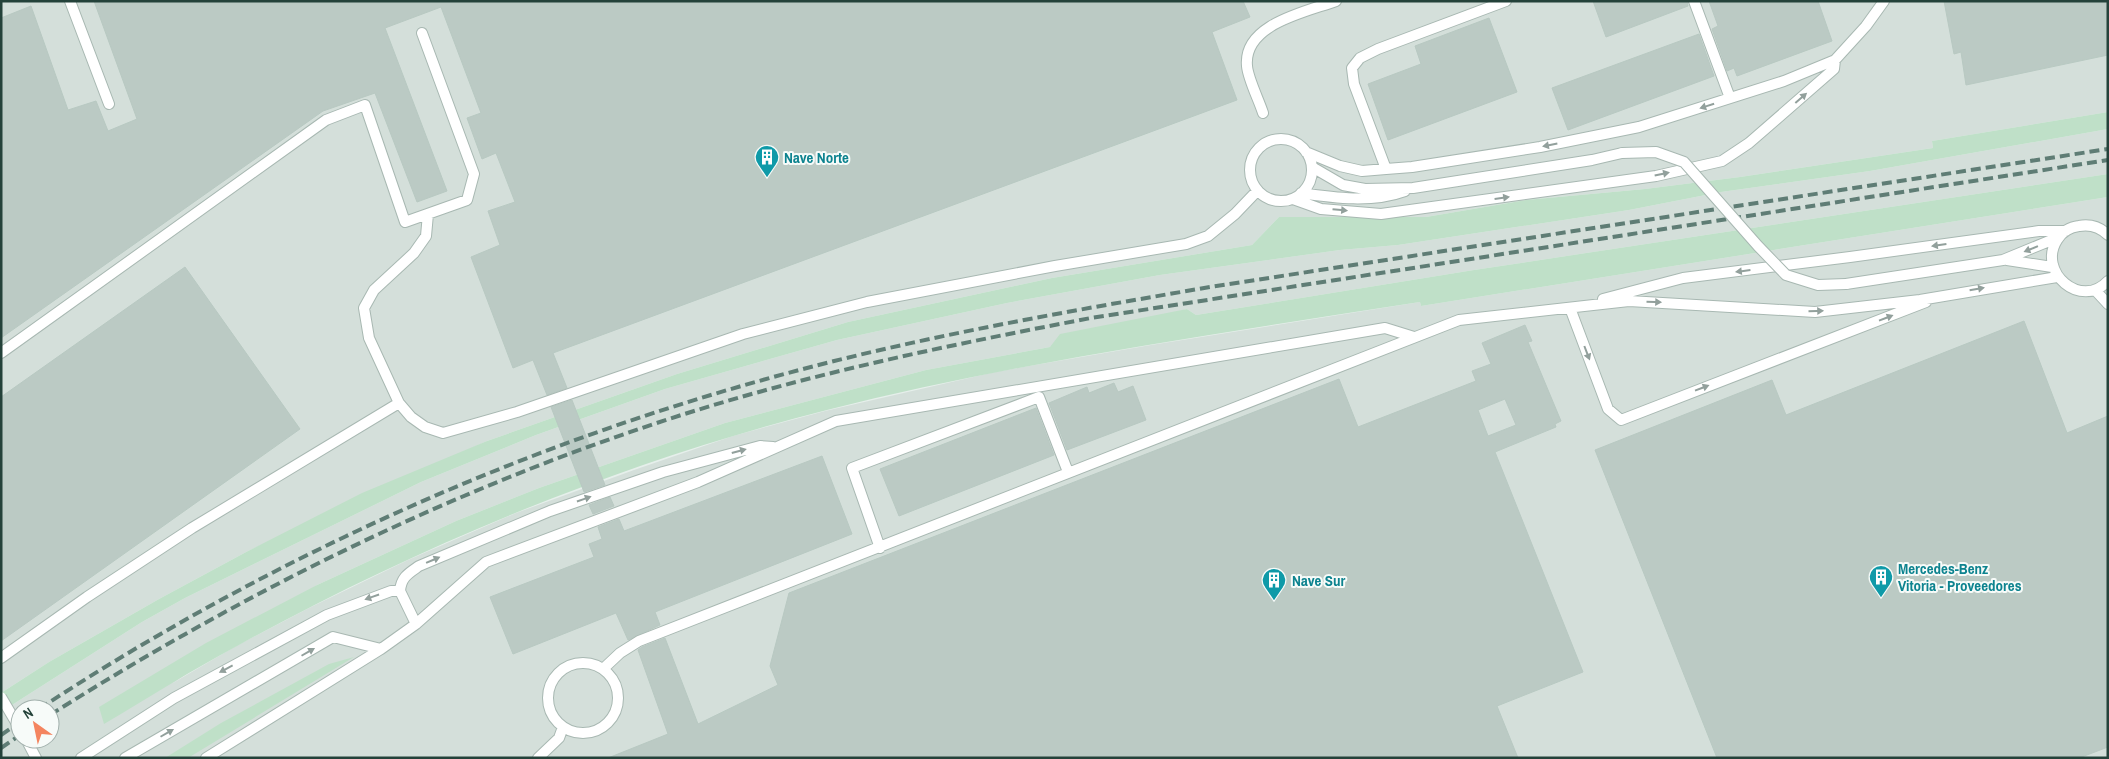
<svg xmlns="http://www.w3.org/2000/svg" width="2109" height="759" font-family="'Archivo Narrow',sans-serif">
	<style>
		.built { fill: #d4dfda; fill-rule: evenodd }
		.green { fill: #bfe0c8 }
		.building { fill: #bbcac4; stroke: #b8c9c2; fill-rule: evenodd }
		.lines { fill: none; stroke-linecap: round; stroke-linejoin: round }
		.service-casing { stroke: #a8b8b2; stroke-width: 12 }
		.service { stroke: #fff; stroke-width: 10 }
		.rail { stroke: #5f7d75; stroke-width: 4; stroke-dasharray: 10 5; stroke-linecap: butt }
		.service-bridge-casing { stroke: #a8b8b2; stroke-width: 12; stroke-linecap: butt }
		.service-bridge { stroke: #fff; stroke-width: 10 }
		.oneway { fill: #92a09c }
		.labels { text-anchor: middle; dominant-baseline: central; stroke-width: 4; stroke-linejoin: round; paint-order: stroke }
		.culture-label { font-size: 15px; font-weight: bold; fill: #0d838f; stroke: #f7fbf9; text-anchor: start }
	</style>
	<rect width="100%" height="100%" fill="#e6efeb"/>
	<!-- built -->
	<path class="built" d="M1,1H2108V112L1932,141L1933,148L1740,177L1645,189L1526,200L1426,217H1279L1252,245L1052,278L848,322L677,374L487,441L248,551L159,599L49,662L1,693Z
		M2108,129V174L1474,270L1196,315L1187,309L1050,347L926,370L725,423L539,488L456,521L317,585L173,683L236,646L309,608L408,560L516,513L634,470L733,436L825,411L995,372L1151,345L1420,302L1421,306L2108,197V758H1V712L142,622L185,598L421,482L536,435L665,389L837,340L1007,303L1160,275L1340,250L1398,245L1629,210L1721,192L1870,171ZM20,709H50V739H20Z"/>
	<!-- green -->
	<path class="green" d="M2108,112V129L1870,171L1721,192L1629,210L1398,245L1340,250L1160,275L1007,303L837,340L665,389L536,435L421,482L185,598L142,622L1,712V693L49,662L159,599L248,551L362,493L487,441L677,374L848,322L1052,278L1252,245L1279,217H1426L1526,200L1645,189L1740,177L1933,148L1932,141Z
		M2108,174V197L1421,306L1420,302C1221,333 1022,361 827,410C622,462 422,544 237,646C192,670 148,698 104,724L99,707L206,643L317,585L456,521L539,488L725,423L926,370L1050,347L1060,334L1187,309L1196,315L1474,270Z
		M354,657L188,758H165L221,723L329,664Z"/>
	<!-- building -->
	<path class="building" d="M94,1H1243L1250,17L1212,32L1237,100L553,353L567,388L547,395L533,360L513,368L471,257L500,245L488,211L515,202L496,153L482,159L467,118L481,113L441,7L385,28L447,191L417,202L375,93L323,111L1,338V18L31,6L68,110L96,101L108,131L137,119Z
		M1593,1H1687L1688,6L1606,37Z
		M1709,1H1818L1832,41L1737,76L1734,68L1727,71L1712,29L1718,26Z
		M1944,1H2108V55L1966,85L1961,52L1954,54Z
		M1489,18L1517,92L1388,140L1368,84L1421,64L1415,46Z
		M1699,34L1714,76L1568,130L1552,88Z
		M185,267L300,429L1,641V397Z
		M2024,321L2067,433L2108,416V747L2079,758H1717L1595,450L1772,380L1786,415Z
		M1525,325L1532,341L1528,342L1561,421L1555,424L1556,427L1495,452L1583,672L1497,706L1518,758H608L668,734L638,650L642,647L665,638L698,724L778,685L770,666L789,593L1339,379L1358,427L1476,381L1472,371L1491,364L1482,343ZM1505,399L1516,425L1488,436L1478,410Z
		M1114,383L1118,392L1133,386L1146,420L1067,450L1049,403L1087,387L1089,393Z
		M572,400L605,485L584,492L551,407Z
		M1036,408L1054,455L899,516L880,469Z
		M822,456L852,534L655,612L660,625L628,640L616,613L513,654L490,597L594,557L589,544L602,539L598,527L619,519L624,531Z
		M610,497L614,506L593,514L589,505Z"/>
	<g class="lines">
		<!-- service casing -->
		<g class="service-casing">
			<path id="service" d="M70,1L109,104
				M1694,1L1730,98
				M1263,113C1259,100 1248,79 1247,66C1243,24 1306,12 1336,1
				M1250 170a31 31 0 1 1 62 0a31 31 0 1 1-62 0Z
				M1306,152L1340,166L1362,171L1386,169L1412,167L1540,147L1639,127L1784,81L1835,60L1866,26L1884,1
				M1312,167L1343,185L1365,189L1413,188L1592,160L1622,153
				M1386,169L1354,84L1352,68L1360,58L1378,49L1506,1
				M1301,193C1335,198 1372,203 1405,191
				M1293,199L1321,209L1381,214L1656,176L1722,161L1749,143L1834,69L1835,60
				M428,214L426,236L414,253L374,290L364,308L369,338L399,403L411,417L425,427L443,433L517,412L743,334L867,302L1055,266L1186,244L1208,236L1235,214L1257,191
				M2108,235C2100,227 2090,224 2079,226C2070,227 2062,232 2057,240C2037,272 2081,310 2108,281
				M2007,260L2052,267
				M1846,284L2003,260L2059,237
				M2095,290L2108,304
				M1603,299L1683,278L1850,257L2039,231H2066
				M1570,308L1608,409L1621,420L1926,302
				M1,353L326,120L365,105L405,222L467,200L474,174L422,33
				M880,548L852,468L1039,397L1068,472
				M400,591C401,577 409,573 419,566L550,511L663,472L760,446L773,447
				M1,658L87,597L192,528L399,403
				M548 698a35 35 0 1 1 70 0a35 35 0 1 1-70 0Z
				M603,669L620,653L639,641L1459,320L1629,301L1815,312L1920,300L2057,277
				M26,739L36,758
				M81,758L174,698L327,615L391,591H400L416,624
				M125,758L333,637L381,649
				M206,758L381,649L416,624L486,562L698,482L836,421L1385,328L1414,337
				M538,758L559,738L563,727"/>
		</g>
		<!-- service -->
		<use href="#service" class="service"/>
		<!-- rail -->
		<path class="rail" d="M39,709C260,564 505,452 759,381C907,339 1058,313 1210,287L2108,149
			M50,715C237,597 432,499 642,428C788,378 939,347 1091,318L2108,160
			M1,735L20,722
			M1,748L20,735"/>
		<!-- service-bridge casing -->
		<g class="service-bridge-casing">
			<path id="service-bridge" d="M1622,153L1656,152L1684,162L1758,246L1786,275L1818,285L1846,284
				M1,697L20,729"/>
		</g>
		<!-- service-bridge -->
		<use href="#service-bridge" class="service-bridge"/>
	</g>
	<!-- one-way arrows -->
	<defs><path id="oneway-solid" d="M-6-.8H1V-3.2L6.5 0L1 3.2V.8H-6Z" transform="scale(1.25)"/></defs>
	<g class="oneway">
		<use href="#oneway-solid" transform="translate(1801 98) rotate(-41)"/>
		<use href="#oneway-solid" transform="translate(1707 106) rotate(162)"/>
		<use href="#oneway-solid" transform="translate(1550 145) rotate(169)"/>
		<use href="#oneway-solid" transform="translate(1662 174) rotate(-12)"/>
		<use href="#oneway-solid" transform="translate(1502 198) rotate(-8)"/>
		<use href="#oneway-solid" transform="translate(1340 210) rotate(5)"/>
		<use href="#oneway-solid" transform="translate(1939 245) rotate(172)"/>
		<use href="#oneway-solid" transform="translate(2031 249) rotate(158)"/>
		<use href="#oneway-solid" transform="translate(1743 271) rotate(173)"/>
		<use href="#oneway-solid" transform="translate(1977 289) rotate(-10)"/>
		<use href="#oneway-solid" transform="translate(1654 302) rotate(2)"/>
		<use href="#oneway-solid" transform="translate(1816 311) rotate(-2)"/>
		<use href="#oneway-solid" transform="translate(1886 318) rotate(-21)"/>
		<use href="#oneway-solid" transform="translate(1587 353) rotate(69)"/>
		<use href="#oneway-solid" transform="translate(1702 388) rotate(-21)"/>
		<use href="#oneway-solid" transform="translate(739 451) rotate(-15)"/>
		<use href="#oneway-solid" transform="translate(584 499) rotate(-19)"/>
		<use href="#oneway-solid" transform="translate(433 560) rotate(-23)"/>
		<use href="#oneway-solid" transform="translate(372 597) rotate(161)"/>
		<use href="#oneway-solid" transform="translate(308 652) rotate(-30)"/>
		<use href="#oneway-solid" transform="translate(226 669) rotate(152)"/>
		<use href="#oneway-solid" transform="translate(167 733) rotate(-30)"/>
	</g>
	<!-- icons -->
	<defs>
		<g id="building-pin" transform="scale(1.25)"><path d="M0 17L-7.5 6A9.5 9.5 0 1 1 7.5 6Z" fill="#0f9aa8" stroke="#f7fbf9"/><path d="M-4-6H4V6H1V3H-1V6H-4ZM-2.5-4.3h1.7v1.8h-1.7ZM.8-4.3h1.7v1.8H.8ZM-2.5-1h1.7V.8h-1.7ZM.8-1h1.7V.8H.8Z" fill="#fff"/></g>
	</defs>
	<g fill-rule="evenodd">
		<use href="#building-pin" x="767" y="157"/>
		<use href="#building-pin" x="1881" y="577"/>
		<use href="#building-pin" x="1274" y="580"/>
	</g>
	<g class="labels">
		<!-- culture labels -->
		<g class="culture-label">
			<text x="784" y="157">Nave Norte</text>
			<text x="1898" y="568">Mercedes-Benz<tspan x="1898" dy="17">Vitoria - Proveedores</tspan></text>
			<text x="1292" y="580">Nave Sur</text>
		</g>
	</g>
	<!-- border -->
	<rect width="2109" height="759" fill="none" stroke="#24423a" stroke-width="5"/>
	<!-- north arrow -->
	<g transform="translate(35 724) rotate(327)"><circle r="24" fill="#f7fbf9" stroke="#a3b1ad"/>
	<path d="M0-4L9 19L0 12L-9 19Z" fill="#f4845f"/>
	<text y="-8" font-size="14" font-weight="bold" text-anchor="middle" fill="#24423a">N</text>
	</g>
</svg>
